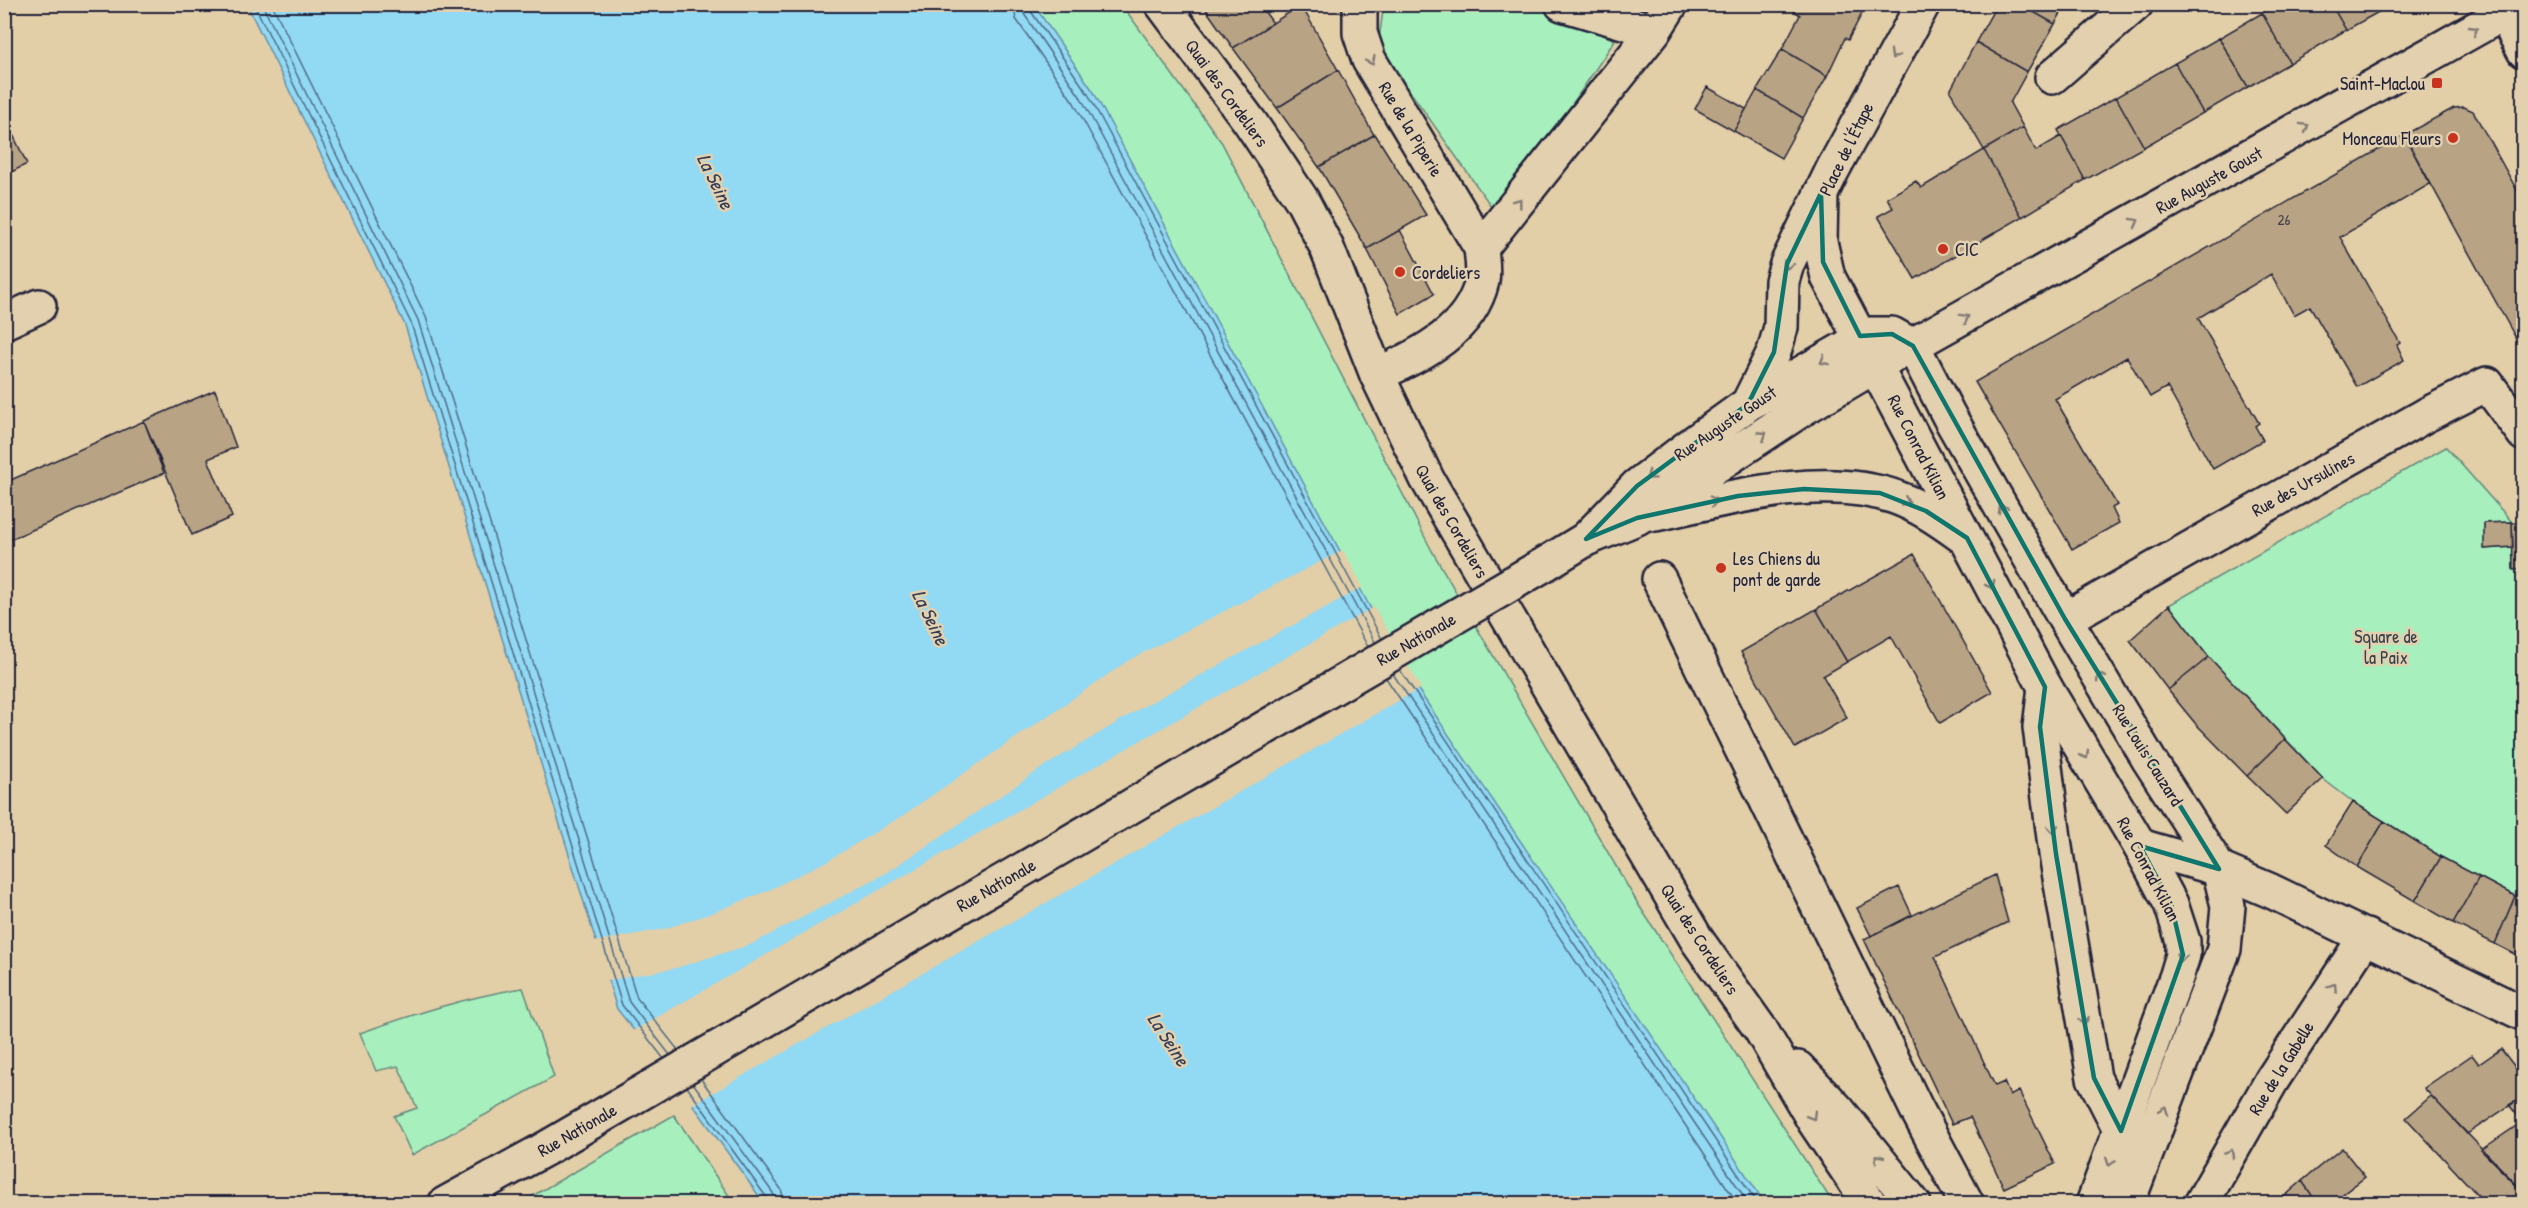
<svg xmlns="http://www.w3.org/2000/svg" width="2528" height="1208" font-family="'Patrick Hand',sans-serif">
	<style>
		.green { fill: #a7efbd; stroke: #64887c; stroke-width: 1.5 }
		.water { fill: #92d9f4; stroke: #6590aa; stroke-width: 1.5 }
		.pier { fill: #e2cea7 }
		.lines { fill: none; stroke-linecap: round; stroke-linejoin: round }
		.shore { stroke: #4f6b85; stroke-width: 1.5 }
		.building { fill: #b8a484; stroke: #22223b; stroke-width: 1.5 }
		.minor-casing { stroke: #22223b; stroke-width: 38 }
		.major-casing { stroke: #22223b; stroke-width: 38 }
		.minor { stroke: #e2d0ae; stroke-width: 33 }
		.major { stroke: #e2d0ae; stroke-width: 33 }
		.major-bridge-casing { stroke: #22223b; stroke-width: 38; stroke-linecap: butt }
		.major-bridge { stroke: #e2d0ae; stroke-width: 33 }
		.oneway { stroke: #827974 }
		.marked { fill: none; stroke: #0f766e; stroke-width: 4.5; stroke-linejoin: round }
		.poi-dot { fill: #c8321e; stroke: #e2d0ae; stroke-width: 2 }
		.labels { text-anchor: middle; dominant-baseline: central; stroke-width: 5; stroke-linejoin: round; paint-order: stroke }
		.number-label { font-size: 15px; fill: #48424d }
		.poi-label { font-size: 18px; fill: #22223b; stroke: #e2d0ae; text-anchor: start }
		.street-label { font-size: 18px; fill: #22223b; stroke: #e2d0ae }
		.park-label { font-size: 18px; fill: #36414e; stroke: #e2d0ae }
		.water-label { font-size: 20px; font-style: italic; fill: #333d57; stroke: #e2d0ae }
	</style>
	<rect width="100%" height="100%" fill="#e2cea7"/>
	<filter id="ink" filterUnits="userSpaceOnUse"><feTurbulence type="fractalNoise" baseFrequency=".0167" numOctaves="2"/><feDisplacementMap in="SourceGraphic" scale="12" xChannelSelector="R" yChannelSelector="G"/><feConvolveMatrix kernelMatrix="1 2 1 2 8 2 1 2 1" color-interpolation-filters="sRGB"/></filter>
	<g filter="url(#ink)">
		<!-- green -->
		<path class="green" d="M1384,4L1532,5L1615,40L1498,216L1378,46Z
			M1009,5H1122L1222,143L1432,551L1638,904L1833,1203H1760L1463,801Z
			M2446,447L2512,522L2484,523L2485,549L2513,547V569L2523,570V889L2515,896L2441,857L2353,802L2323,779L2209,657L2169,605Z
			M523,988L554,1077L412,1155L394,1116L417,1108L398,1066L376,1071L360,1033C414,1014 467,997 523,988Z
			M674,1115L734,1203H520Z"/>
		<!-- water -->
		<path class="water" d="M247,5H1034L1093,91L1370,607L1417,688L1765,1203H764L691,1102L617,1009L405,325Z"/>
		<!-- pier -->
		<path class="pier" d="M1343,550L1363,587L1146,705L1045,766L888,872L752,944L676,968L605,981L593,942L664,929L712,913L767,891L829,860L902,816L1129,660Z
			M1374,607L1421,688L1065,892L690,1106L631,1032Z"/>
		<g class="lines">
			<!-- shore -->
			<path class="shore" d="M254,4L411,323L622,1005L664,1059
				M262,4L418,320L629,1002L670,1055
				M272,4L426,317L637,998L678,1050
				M1013,4L1016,19L1074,103L1368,647
				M1022,4L1024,14L1081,98L1375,642
				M1029,4L1030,10L1088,94L1382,639
				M1400,670L1758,1204
				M1393,674L1749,1204
				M1386,678L1738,1204
				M701,1079L781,1189L785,1204
				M693,1083L773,1193L776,1204
				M687,1087L767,1198L768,1204"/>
		</g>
		<!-- building -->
		<path class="building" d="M1202,4H1259L1273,23L1233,48Z
			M1784,4H1867L1848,40L1845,38L1827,76L1782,49L1800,15Z
			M1997,4H2019L2055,24L2027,72L1976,42Z
			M2019,4H2066L2055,24Z
			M2278,4H2331L2346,30L2290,63L2262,13Z
			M2331,4H2393L2346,30Z
			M1301,5L1338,70L1277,108L1233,48Z
			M2262,13L2290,63L2248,87L2219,38Z
			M2219,38L2248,87L2203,113L2175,63Z
			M1976,42L2027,72L2010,103L2023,127L1984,150L1950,91Z
			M1782,49L1827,76L1803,118L1757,90Z
			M2175,63L2203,113L2144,147L2116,97Z
			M1338,70L1374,135L1319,167L1277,108Z
			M1707,87L1746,109L1734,131L1695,109Z
			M1757,90L1803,118L1781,158L1734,131Z
			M2116,97L2144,147L2085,180L2058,130Z
			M2464,107L2473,111L2524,203V353L2404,135L2454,108Z
			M4,116L27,164L4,176Z
			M2023,127L2036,151L2061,136L2085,180L2022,217L1984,150Z
			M1375,134L1426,215L1367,249L1319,167Z
			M2404,135L2430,184L2340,237L2400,343L2397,345L2404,360L2357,387L2310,306L2294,315L2271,274L2198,318L2259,423L2255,426L2263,440L2213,469L2167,387L2150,397L2127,357L2055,399L2117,505L2112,508L2119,523L2072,549L1975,382Z
			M1984,150L2022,217L1915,279L1878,216L1893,208L1887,198L1916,181L1921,188Z
			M1400,230L1434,294L1400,314L1367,249Z
			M215,390L236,447L208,459L232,517L192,535L144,421Z
			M144,421L164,473L4,542V483Z
			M2512,522L2513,547L2484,549V523Z
			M2512,522L2524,523V570H2513Z
			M1914,554L1992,692L1940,723L1891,636L1847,662L1816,609Z
			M2169,605L2209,657L2168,690L2130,640Z
			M1816,609L1847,662L1823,676L1847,718L1795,748L1741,652Z
			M2209,657L2285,739L2247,776L2195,723L2168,690Z
			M2285,739L2323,779L2286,814L2247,776Z
			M2353,802L2384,821L2357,867L2326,845Z
			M2384,821L2441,857L2415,901L2357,867Z
			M2441,857L2479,877L2453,923L2415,901Z
			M1995,875L2008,922L1935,957L1995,1086L2004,1082L2010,1096L2019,1091L2055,1164L2004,1188L1970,1117L1952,1124L1864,939Z
			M2479,877L2515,896L2495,944L2453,923Z
			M1899,887L1912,915L1871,936L1857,908Z
			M2524,889V959L2495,944L2515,896Z
			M2501,1049L2518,1071L2524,1066V1096L2467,1134L2424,1088L2472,1055L2479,1064Z
			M2431,1096L2524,1192V1204H2486L2406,1118Z
			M2524,1096V1112L2518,1116L2509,1105Z
			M2524,1112V1187L2520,1189L2481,1150L2522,1122L2518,1116Z
			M2342,1148L2365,1177L2343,1194L2348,1201L2345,1204H2318L2302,1181Z
			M2302,1181L2318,1204H2276Z"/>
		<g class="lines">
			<!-- minor casing -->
			<g class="minor-casing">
				<path id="minor" d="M1360,4V33L1369,60L1481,248
					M1562,4L1654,31
					M2499,4L2524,51
					M2052,77L2136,4
					M4,322L39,306
					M1377,375C1421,354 1470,332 1482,281C1484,271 1482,259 1481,248L1654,31L1671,4
					M1659,579L1916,1108L1967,1204
					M2065,619L2426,415L2487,384L2524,434
					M2045,687L2040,727L2056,854L2094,1078L2121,1131
					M2140,846L2219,869L2271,891L2524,1014
					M2201,1204L2272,1080L2366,936"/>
			</g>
			<!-- major casing -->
			<g class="major-casing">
				<path id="major" d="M1162,4L1250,122L1302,200L1327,248L1377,375L1427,479L1697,940L1761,1030L1814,1121L1870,1204
					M1821,193L1820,242L1828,277L2045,687L2140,846L2171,904L2183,941V955L2177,975L2093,1204
					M1748,404L1774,352L1781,327L1782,281L1787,264L1833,169L1923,4
					M1656,514C1729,498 1822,472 1895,497C1920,506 1941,521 1962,536
					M1586,539L1637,486L1695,442L1748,404L1870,334H1892L1913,346L1949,416L2065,619L2149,760L2211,856L2219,869L2228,906L2224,949L2127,1204
					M1545,564L1586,539L1637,518L1804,408L1877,365L2520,4
					M1798,1068L1837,1109L1914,1204
					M445,1204L545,1149"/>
			</g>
			<!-- minor -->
			<use href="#minor" class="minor"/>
			<!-- major -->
			<use href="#major" class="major"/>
			<!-- major-bridge casing -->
			<g class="major-bridge-casing">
				<path id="major-bridge" d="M545,1149L1545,564"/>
			</g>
			<!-- major-bridge -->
			<use href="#major-bridge" class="major-bridge"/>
		</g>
		<!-- one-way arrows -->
		<defs><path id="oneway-chevron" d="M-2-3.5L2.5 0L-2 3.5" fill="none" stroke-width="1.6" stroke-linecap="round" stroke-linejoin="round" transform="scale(1.5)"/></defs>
		<g class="oneway">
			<use href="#oneway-chevron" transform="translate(2474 30) rotate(-30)"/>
			<use href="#oneway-chevron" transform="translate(1894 55) rotate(120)"/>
			<use href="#oneway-chevron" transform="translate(1371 61) rotate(65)"/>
			<use href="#oneway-chevron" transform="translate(2305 127) rotate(-29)"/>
			<use href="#oneway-chevron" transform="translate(1518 202) rotate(-52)"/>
			<use href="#oneway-chevron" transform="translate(2135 222) rotate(-29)"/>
			<use href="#oneway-chevron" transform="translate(1788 265) rotate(110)"/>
			<use href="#oneway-chevron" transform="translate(1965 318) rotate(-29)"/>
			<use href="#oneway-chevron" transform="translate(1824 361) rotate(150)"/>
			<use href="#oneway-chevron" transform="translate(1763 435) rotate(-33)"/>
			<use href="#oneway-chevron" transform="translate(1650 476) rotate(143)"/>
			<use href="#oneway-chevron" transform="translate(1714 501) rotate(-12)"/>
			<use href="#oneway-chevron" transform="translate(1906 502) rotate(23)"/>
			<use href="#oneway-chevron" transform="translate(2002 508) rotate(-120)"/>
			<use href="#oneway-chevron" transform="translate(1991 585) rotate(62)"/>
			<use href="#oneway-chevron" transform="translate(2100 677) rotate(-121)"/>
			<use href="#oneway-chevron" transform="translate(2085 755) rotate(59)"/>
			<use href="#oneway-chevron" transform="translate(2053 829) rotate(83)"/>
			<use href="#oneway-chevron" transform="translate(2181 958) rotate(101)"/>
			<use href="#oneway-chevron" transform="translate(2333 987) rotate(-57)"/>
			<use href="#oneway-chevron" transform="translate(2084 1021) rotate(80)"/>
			<use href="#oneway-chevron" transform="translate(2164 1110) rotate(-69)"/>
			<use href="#oneway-chevron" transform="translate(1812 1116) rotate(59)"/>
			<use href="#oneway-chevron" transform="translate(2230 1153) rotate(-60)"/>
			<use href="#oneway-chevron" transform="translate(1878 1158) rotate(-130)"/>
			<use href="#oneway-chevron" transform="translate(2110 1162) rotate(111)"/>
		</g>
	</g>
	<!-- marked area -->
	<path class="marked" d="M1821,193L1823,262L1860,336L1892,334L1913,346L2065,619L2219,869L2140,846L2171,904L2183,955L2121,1131L2094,1078L2056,854L2040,727L2045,687L1967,538L1926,511L1880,493L1804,489L1738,496L1637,518L1586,539L1637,486L1748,404L1774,352L1787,264Z"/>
	<!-- markers -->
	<g class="poi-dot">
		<rect x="2431" y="77" width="12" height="12" rx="3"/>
		<circle cx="2453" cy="138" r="6"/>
		<circle cx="1943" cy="249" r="6"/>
		<circle cx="1400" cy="272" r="6"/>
		<circle cx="1721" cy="568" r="6"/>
	</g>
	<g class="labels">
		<!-- number labels -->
		<g class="number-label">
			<text x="2284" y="219">26</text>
		</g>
		<!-- poi labels -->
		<g class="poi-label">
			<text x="2425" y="83" text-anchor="end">Saint-Maclou</text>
			<text x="2441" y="138" text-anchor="end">Monceau Fleurs</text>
			<text x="1955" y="249">CIC</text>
			<text x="1412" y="272">Cordeliers</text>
			<text x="1733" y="558">Les Chiens du<tspan x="1733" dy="21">pont de garde</tspan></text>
		</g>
		<!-- street labels -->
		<g class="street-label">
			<text transform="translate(1227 93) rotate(54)">Quai des Cordeliers</text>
			<text transform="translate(1411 129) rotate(59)">Rue de la Piperie</text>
			<text transform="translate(1846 149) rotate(-64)">Place de l'Étape</text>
			<text transform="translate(2209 180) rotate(-29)">Rue Auguste Goust</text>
			<text transform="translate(1725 423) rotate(-34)">Rue Auguste Goust</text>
			<text transform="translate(1919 447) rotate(63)">Rue Conrad Kilian</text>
			<text transform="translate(2303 484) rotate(-29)">Rue des Ursulines</text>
			<text transform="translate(1452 521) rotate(60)">Quai des Cordeliers</text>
			<text transform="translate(1416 639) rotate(-30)">Rue Nationale</text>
			<text transform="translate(2148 755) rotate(58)">Rue Louis Cauzard</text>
			<text transform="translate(2149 869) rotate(62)">Rue Conrad Kilian</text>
			<text transform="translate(996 885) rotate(-30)">Rue Nationale</text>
			<text transform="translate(1700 939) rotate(57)">Quai des Cordeliers</text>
			<text transform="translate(2281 1068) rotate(-58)">Rue de la Gabelle</text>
			<text transform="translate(577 1130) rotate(-30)">Rue Nationale</text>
		</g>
		<!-- park labels -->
		<g class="park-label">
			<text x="2386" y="636">Square de<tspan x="2386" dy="21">la Paix</tspan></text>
		</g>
		<!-- water labels -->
		<g class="water-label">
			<text transform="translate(716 181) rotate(64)">La Seine</text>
			<text transform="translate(931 617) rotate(64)">La Seine</text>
			<text transform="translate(1169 1039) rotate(57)">La Seine</text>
		</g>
	</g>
	<!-- margin -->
	<rect width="2528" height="1208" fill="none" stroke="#e2d0ae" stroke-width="24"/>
	<rect x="12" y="12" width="2504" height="1184" fill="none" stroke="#22223b" stroke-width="2" filter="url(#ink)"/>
</svg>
